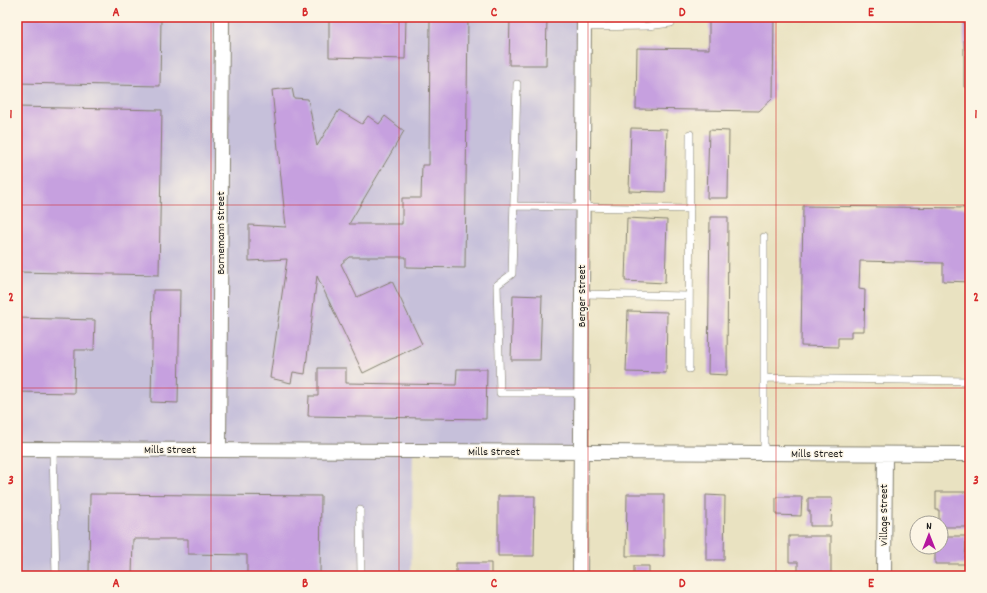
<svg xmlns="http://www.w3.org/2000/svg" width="987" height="593" font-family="Dekko,sans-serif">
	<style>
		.industrial { fill: #c6c0da }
		.building { fill: #c6a0df }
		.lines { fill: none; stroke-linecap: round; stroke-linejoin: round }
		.service-casing { stroke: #827f6e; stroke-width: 8 }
		.minor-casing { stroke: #827f6e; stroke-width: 16 }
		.service { stroke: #fff; stroke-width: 7 }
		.minor { stroke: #fff; stroke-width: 14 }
		.grid { fill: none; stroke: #d62828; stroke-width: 1; stroke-opacity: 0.55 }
		.labels { text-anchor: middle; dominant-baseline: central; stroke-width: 3; stroke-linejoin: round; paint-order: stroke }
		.street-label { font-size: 12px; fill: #1c1c1c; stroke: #fcf5e5 }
		.neatline { fill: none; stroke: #d62828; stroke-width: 1.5 }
		.grid-label { font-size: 13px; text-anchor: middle; font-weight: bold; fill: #d62828 }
	</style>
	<rect width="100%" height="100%" fill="#fcf5e5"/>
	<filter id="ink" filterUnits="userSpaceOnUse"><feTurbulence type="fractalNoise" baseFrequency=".025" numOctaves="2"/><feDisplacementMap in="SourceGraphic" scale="8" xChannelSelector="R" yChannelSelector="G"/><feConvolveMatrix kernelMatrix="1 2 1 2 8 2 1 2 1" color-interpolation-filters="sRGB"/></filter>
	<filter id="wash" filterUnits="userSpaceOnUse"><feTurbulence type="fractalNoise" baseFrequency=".012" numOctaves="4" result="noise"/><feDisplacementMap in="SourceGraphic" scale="16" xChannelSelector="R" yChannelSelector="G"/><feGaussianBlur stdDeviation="0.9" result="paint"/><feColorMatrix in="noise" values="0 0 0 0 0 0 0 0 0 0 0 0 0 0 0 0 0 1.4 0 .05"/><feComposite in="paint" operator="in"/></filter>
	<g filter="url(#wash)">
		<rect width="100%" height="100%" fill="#e9e2c1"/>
		<!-- industrial -->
		<path class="industrial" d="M17,17H584L581,452L413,451L411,576H17Z"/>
		<g id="blocks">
			<!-- building -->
			<path class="building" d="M17,17H161L160,86L17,83Z
				M329,17H406L405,59L329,57Z
				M430,17H468L465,268L406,267V257H349L341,264L357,297L392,281L422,344L363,373L317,276L305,374L293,372L291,383L270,378L287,259L249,261V225L286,227L272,90L292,88L294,98L308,99L317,146L339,110L362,124L368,116L379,124L385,116L404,131L349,224H402V198H421L422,165H429Z
				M510,17H547L546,65H509Z
				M709,17H774L773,98L759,111L636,109L637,48L709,49Z
				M964,17H970V87H964Z
				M17,107L162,110L159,275L17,272Z
				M631,128L667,129L665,192L629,191Z
				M709,130L729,131L728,198H707Z
				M803,206L970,208V282L943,281V263L860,261L859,289L865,290L864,331H851V338H838V347L801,346Z
				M710,217H728L727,375L708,374Z
				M627,218L667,220L665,283L625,281Z
				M153,290H180L178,403L151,402Z
				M513,295L542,296L540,360H511Z
				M628,311L667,312L666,373L626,372Z
				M17,318L95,320L94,350H75L74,393L17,392Z
				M318,368H346V383L456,385L457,369H487L486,419L308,416L309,396H318Z
				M936,492H967V527H941V523H939V510H936Z
				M90,494L321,496L320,576H247V555L188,554V539H133L132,576H89Z
				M627,494H664V556H626Z
				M706,495L725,496L724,560H706Z
				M498,496H535L534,556H498Z
				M776,497H802L801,516L776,515Z
				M808,498H832L831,526H810V511H808Z
				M789,536H831V576H798V562H789Z
				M941,536H966L965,564H935V549H940Z
				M456,563H491V576H456Z
				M967,563H970V576H967Z
				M634,566H649V576H634Z"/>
		</g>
	</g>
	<g filter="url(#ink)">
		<use href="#blocks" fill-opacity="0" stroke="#827f6e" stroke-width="1"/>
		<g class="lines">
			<!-- service casing -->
			<g class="service-casing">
				<path id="service" d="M636,26V17
					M584,27L648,26L671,23
					M517,84L512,274L497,285L500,393H582
					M514,206L690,209
					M764,237V453
					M582,294L689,296
					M689,369L690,134
					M764,378L970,381
					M53,449L56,576
					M360,510L361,576"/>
			</g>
			<!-- minor casing -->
			<g class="minor-casing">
				<path id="minor" d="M17,449L970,454
					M219,450L222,17
					M580,576L584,17
					M884,576L885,454"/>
			</g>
			<!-- service -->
			<use href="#service" class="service"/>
			<!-- minor -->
			<use href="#minor" class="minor"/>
		</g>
	</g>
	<!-- grid -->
	<path class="grid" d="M211,17V576M399,17V576M588,17V576M776,17V576M17,205H970M17,388H970"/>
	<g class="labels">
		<!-- street labels -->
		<g class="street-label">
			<text transform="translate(221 233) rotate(-90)">Bornemann Street</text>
			<text transform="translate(582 296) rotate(-90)">Berger Street</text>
			<text x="170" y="450">Mills Street</text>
			<text x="494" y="452">Mills Street</text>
			<text x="817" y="454">Mills Street</text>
			<text transform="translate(884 515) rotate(-90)">Village Street</text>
		</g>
	</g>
	<!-- margin -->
	<rect width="987" height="593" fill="none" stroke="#fcf5e5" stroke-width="44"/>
	<!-- north arrow -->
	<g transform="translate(929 535)"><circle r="19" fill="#fcf5e5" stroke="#a29e95"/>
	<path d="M0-3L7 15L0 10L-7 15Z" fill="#b5179e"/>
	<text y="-6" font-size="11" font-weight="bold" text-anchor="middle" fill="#1c1c1c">N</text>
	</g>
	<rect x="22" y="22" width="943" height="549" class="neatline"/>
	<g class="grid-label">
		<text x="116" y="16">A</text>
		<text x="305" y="16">B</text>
		<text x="494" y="16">C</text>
		<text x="682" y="16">D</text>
		<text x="871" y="16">E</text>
		<text x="11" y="118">1</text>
		<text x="976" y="118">1</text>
		<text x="11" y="301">2</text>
		<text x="976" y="301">2</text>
		<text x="11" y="484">3</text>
		<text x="976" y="484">3</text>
		<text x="116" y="587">A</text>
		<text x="305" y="587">B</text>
		<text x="494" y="587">C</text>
		<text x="682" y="587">D</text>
		<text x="871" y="587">E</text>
	</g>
</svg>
